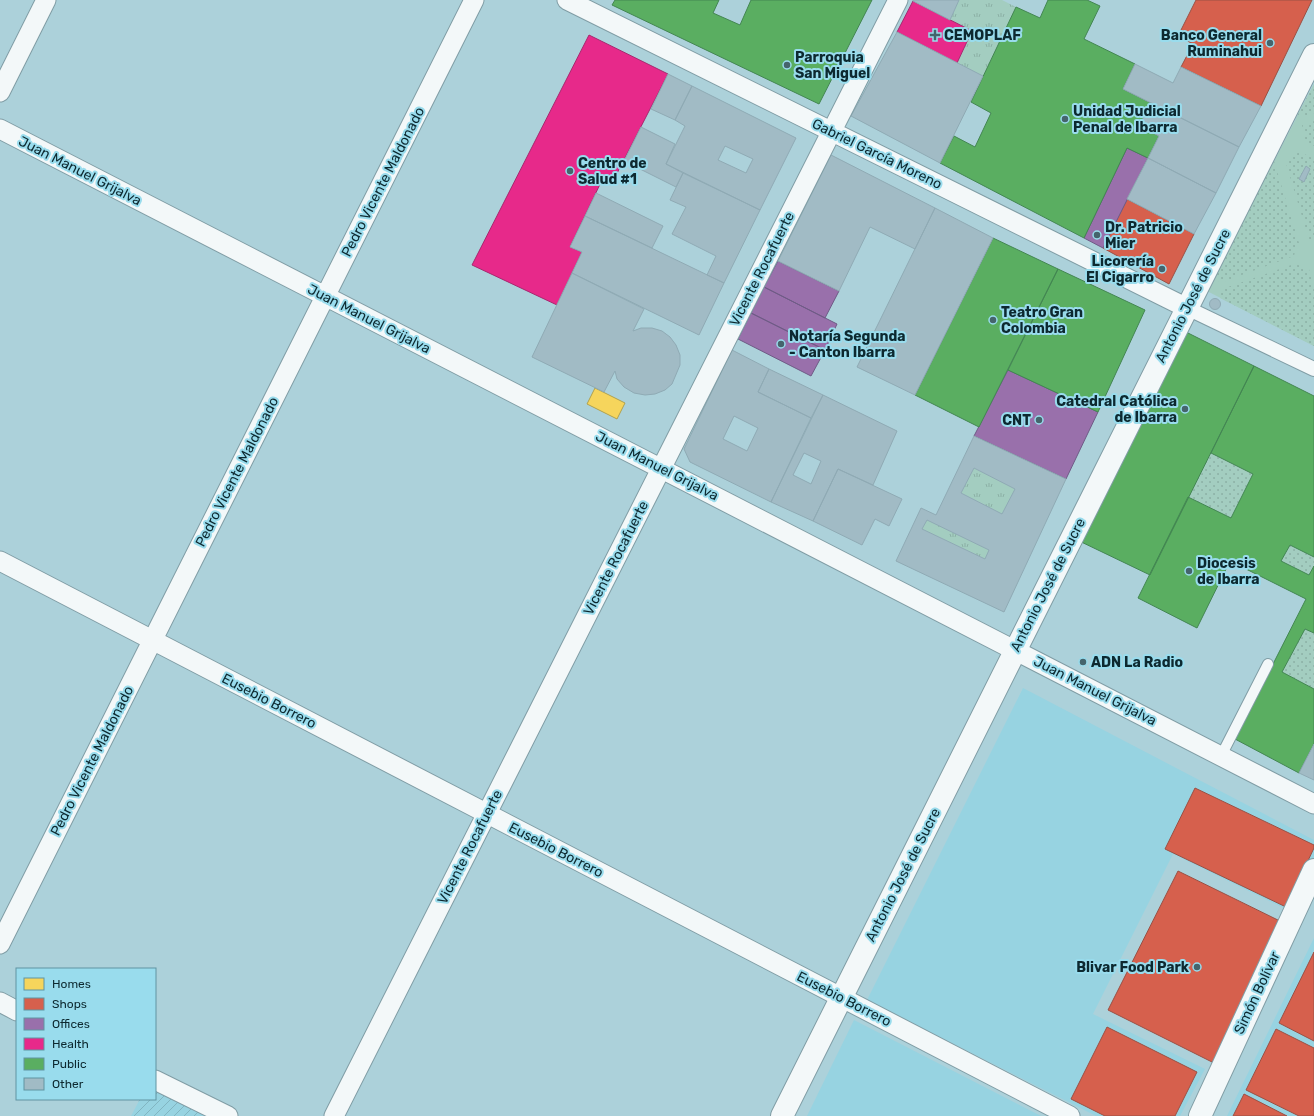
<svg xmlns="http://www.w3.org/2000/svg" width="1314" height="1116" font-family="Rubik,sans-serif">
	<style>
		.built { fill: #97d3e1 }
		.industrial { fill: url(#industrial-furrows) }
		.grass { fill: url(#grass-tufts) }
		.park { fill: #a3cdc0 }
		.garden { fill: url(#garden-dots) }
		.homes { fill: #f6d55c; stroke: #b0a14f }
		.shops { fill: #d6604d; stroke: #9a5044 }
		.offices { fill: #9970ab; stroke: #6f5b86 }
		.health { fill: #e7298a; stroke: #a6296f }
		.public { fill: #5aae61; stroke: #438652 }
		.building { fill: #a1bbc5; stroke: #8faab4; fill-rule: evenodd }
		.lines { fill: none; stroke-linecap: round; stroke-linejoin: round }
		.service-casing { stroke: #809da5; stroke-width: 12 }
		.pedestrian-casing { stroke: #809da5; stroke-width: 16 }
		.minor-casing { stroke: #809da5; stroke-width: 21 }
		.tertiary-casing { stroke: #809da5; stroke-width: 24 }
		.service { stroke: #f3f8f9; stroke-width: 10 }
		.pedestrian { stroke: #f3f8f9; stroke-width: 14 }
		.minor { stroke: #f3f8f9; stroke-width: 19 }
		.tertiary { stroke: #f3f8f9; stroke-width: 22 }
		.poi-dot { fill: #45646c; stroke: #99dced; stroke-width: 1.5 }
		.labels { text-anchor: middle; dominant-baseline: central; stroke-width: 4; stroke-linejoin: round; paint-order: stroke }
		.poi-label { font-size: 14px; font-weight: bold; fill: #0d2930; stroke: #99dced; text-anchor: start }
		.street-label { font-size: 14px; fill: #0d2930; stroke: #99dced }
	</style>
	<defs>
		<pattern id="industrial-furrows" width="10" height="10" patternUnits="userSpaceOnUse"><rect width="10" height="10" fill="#97d3e1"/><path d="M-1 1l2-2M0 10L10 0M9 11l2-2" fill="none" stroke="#81b5c1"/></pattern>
		<pattern id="grass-tufts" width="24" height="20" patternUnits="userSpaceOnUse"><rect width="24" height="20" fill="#a3cdc0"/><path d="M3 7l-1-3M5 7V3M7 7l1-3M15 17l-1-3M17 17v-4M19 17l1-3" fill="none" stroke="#8bb0a5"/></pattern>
		<pattern id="garden-dots" width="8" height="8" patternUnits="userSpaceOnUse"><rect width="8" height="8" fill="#a3cdc0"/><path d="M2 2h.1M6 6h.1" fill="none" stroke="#8bb0a5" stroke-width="1.8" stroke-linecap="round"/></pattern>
	</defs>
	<rect width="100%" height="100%" fill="#acd1da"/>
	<!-- built -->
	<path class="built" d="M1023,688L1314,840V860L1288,910L1173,854L1093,1014L1205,1069L1180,1116H1096L867,1000Z
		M1314,938V1116H1227Z
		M854,1020L1041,1116H807Z"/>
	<!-- industrial -->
	<path class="industrial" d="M155,1084L221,1116H131L140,1099H155Z"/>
	<!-- grass -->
	<path class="grass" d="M959,0H1002L1016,7L983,76L957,63L972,32L950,20Z
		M974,468L1015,489L1002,514L961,493Z
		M927,520L989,550L985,559L922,529Z"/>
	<!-- park -->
	<path class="park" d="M1314,84V346L1207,291Z"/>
	<!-- garden -->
	<path class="garden" d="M1314,84V113L1296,118Z
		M1314,121V146L1303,140V129L1302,125Z
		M1299,151L1314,159V241L1309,240L1285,160L1295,156Z
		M1274,161L1299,243L1296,247L1294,256L1220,283L1218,280L1214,278Z
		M1297,263L1301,268L1309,269L1314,290V346L1220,298L1222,289Z
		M1211,453L1253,474L1231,518L1188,497Z
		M1290,545L1314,557V566L1309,575L1281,561Z
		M1305,629L1314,633V689L1282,672Z"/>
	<!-- homes -->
	<path class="homes" d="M595,388L625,403L617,419L587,404Z"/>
	<!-- shops -->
	<path class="shops" d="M1196,0H1312L1261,106L1181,67L1193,44L1178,36Z
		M1127,199L1194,234L1169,284L1103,248Z
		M1195,788L1314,845V848L1286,907L1165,849Z
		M1178,871L1286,924L1216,1064L1108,1010Z
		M1314,952V1041L1279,1023Z
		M1107,1027L1197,1072L1175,1116H1105L1071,1099Z
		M1276,1029L1314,1048V1116H1299L1246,1090Z
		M1244,1094L1287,1116H1233Z"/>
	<!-- offices -->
	<path class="offices" d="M1127,148L1148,158L1103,248L1084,238Z
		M778,261L839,291L825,318L764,287Z
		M764,287L837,324L825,350L751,313Z
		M751,313L825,350L811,376L738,339Z
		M1008,370L1098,412L1066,479L974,436Z"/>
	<!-- health -->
	<path class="health" d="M913,1L972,31L957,63L897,32Z
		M589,35L668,74L611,185L602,180L570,247L582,252L557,305L472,265Z"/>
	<!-- public -->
	<path class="public" d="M615,0H719L713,13L740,25L751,0H872L819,104L612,5Z
		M1048,0H1087L1100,6L1084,39L1135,64L1123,89L1151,103L1139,126L1159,136L1148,158L1127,148L1084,238L940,163L954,136L975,147L991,113L971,102L1016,7L1040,18Z
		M993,238L1058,269L979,427L915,395Z
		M1058,269L1145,310L1098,412L1008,370Z
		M1178,328L1254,366L1150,575L1073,538Z
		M1254,366L1314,396V557L1290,545L1281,561L1309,575L1314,566V633L1305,629L1282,672L1314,689V744L1299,773L1235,739L1306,599L1230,561L1197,628L1138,598L1188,497L1231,518L1253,474L1211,453Z"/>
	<!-- building -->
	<path class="building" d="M913,0H959L950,20L913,1Z
		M897,32L983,76L940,163L851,116Z
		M1135,64L1173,83L1181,67L1261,106L1239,147L1123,89Z
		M668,74L692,86L675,120L651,109Z
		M692,86L796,138L760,210L666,164L685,126L675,120ZM725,146L753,159L746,173L718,160Z
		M1151,103L1239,147L1216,193L1148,158L1159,136L1139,126Z
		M641,127L675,144L666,164L683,173L676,187L624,161Z
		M831,155L935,208L915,249L870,227L839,291L778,261Z
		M1148,158L1216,193L1194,234L1127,199Z
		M1306,166L1310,169L1304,182L1299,179Z
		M683,173L760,210L724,283L707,275L716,256L672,234L686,207L670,200Z
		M596,193L663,226L652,248L585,216Z
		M935,208L993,238L915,395L857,367Z
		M585,216L724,283L699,335L572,273L582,252L570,247Z
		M572,273L644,309L633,331L641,328H652L662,331L670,337L676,345L680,355V365L672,384L665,390L655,394L645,395L634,393L624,387L617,379L615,371L604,392L532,357Z
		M1209.5 304a5.5 5.5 0 1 1 11 0a5.5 5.5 0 1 1-11 0Z
		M732,350L769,369L758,392L811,418L771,502L690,462L684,449ZM734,416L758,428L747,451L723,439Z
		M769,369L823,395L811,418L758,392Z
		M823,395L897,431L873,485L838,469L813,521L771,502ZM804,453L821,461L811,484L793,475Z
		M974,436L1066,479L1004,612L896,561L921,508L936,515ZM974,468L1015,489L1002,514L961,493ZM927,520L989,550L985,559L922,529Z
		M838,469L902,499L889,526L875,519L862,545L813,521Z
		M1314,744V780L1299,773Z"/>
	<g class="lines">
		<!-- service casing -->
		<g class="service-casing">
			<path id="service" d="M1221,756L1268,664"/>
		</g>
		<!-- pedestrian casing -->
		<g class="pedestrian-casing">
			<path id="pedestrian" d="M1187,308L1314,369"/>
		</g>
		<!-- minor casing -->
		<g class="minor-casing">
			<path id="minor" d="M567,0L1187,308
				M0,92L46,0
				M0,129L1314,804
				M0,561L1070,1116
				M0,944L474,0
				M0,1002L17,1011
				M155,1080L228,1116
				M334,1116L898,0"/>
		</g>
		<!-- tertiary casing -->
		<g class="tertiary-casing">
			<path id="tertiary" d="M782,1116L1314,55
				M1200,1116L1314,870"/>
		</g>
		<!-- service -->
		<use href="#service" class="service"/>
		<!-- pedestrian -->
		<use href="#pedestrian" class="pedestrian"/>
		<!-- minor -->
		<use href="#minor" class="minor"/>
		<!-- tertiary -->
		<use href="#tertiary" class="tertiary"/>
	</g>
	<!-- markers -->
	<g class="poi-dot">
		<path d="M933 29h4v4h4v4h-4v4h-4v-4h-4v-4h4z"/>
		<circle cx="1270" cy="43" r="4"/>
		<circle cx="787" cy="65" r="4"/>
		<circle cx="1065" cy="119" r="4"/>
		<circle cx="570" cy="171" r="4"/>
		<circle cx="1097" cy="235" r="4"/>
		<circle cx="1162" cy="269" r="4"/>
		<circle cx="993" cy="320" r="4"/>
		<circle cx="781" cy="344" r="4"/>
		<circle cx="1185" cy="409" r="4"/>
		<circle cx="1039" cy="420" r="4"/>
		<circle cx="1189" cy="571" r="4"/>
		<circle cx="1083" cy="662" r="4"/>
		<circle cx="1197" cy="967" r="4"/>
	</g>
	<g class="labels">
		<!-- poi labels -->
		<g class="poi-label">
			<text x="944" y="35">CEMOPLAF</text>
			<text x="1262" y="35" text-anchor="end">Banco General<tspan x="1262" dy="16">Ruminahui</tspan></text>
			<text x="795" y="57">Parroquia<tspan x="795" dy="16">San Miguel</tspan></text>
			<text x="1073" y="111">Unidad Judicial<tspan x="1073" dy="16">Penal de Ibarra</tspan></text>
			<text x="578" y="163">Centro de<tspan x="578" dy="16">Salud #1</tspan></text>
			<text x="1105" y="227">Dr. Patricio<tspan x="1105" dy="16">Mier</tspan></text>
			<text x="1154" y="261" text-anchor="end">Licorería<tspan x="1154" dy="16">El Cigarro</tspan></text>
			<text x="1001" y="312">Teatro Gran<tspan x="1001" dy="16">Colombia</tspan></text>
			<text x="789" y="336">Notaría Segunda<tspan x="789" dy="16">- Canton Ibarra</tspan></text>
			<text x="1177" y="401" text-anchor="end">Catedral Católica<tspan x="1177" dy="16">de Ibarra</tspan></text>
			<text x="1031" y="420" text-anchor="end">CNT</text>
			<text x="1197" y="563">Diocesis<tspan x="1197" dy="16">de Ibarra</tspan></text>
			<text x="1091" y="662">ADN La Radio</text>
			<text x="1189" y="967" text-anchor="end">Blivar Food Park</text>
		</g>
		<!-- street labels -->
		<g class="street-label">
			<text transform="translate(877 154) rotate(26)">Gabriel García Moreno</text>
			<text transform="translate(80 171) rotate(27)">Juan Manuel Grijalva</text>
			<text transform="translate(383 182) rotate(-63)">Pedro Vicente Maldonado</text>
			<text transform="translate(762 269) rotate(-63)">Vicente Rocafuerte</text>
			<text transform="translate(1193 296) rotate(-63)">Antonio José de Sucre</text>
			<text transform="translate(369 319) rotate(27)">Juan Manuel Grijalva</text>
			<text transform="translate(657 466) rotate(27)">Juan Manuel Grijalva</text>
			<text transform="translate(237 472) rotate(-63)">Pedro Vicente Maldonado</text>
			<text transform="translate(616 558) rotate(-63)">Vicente Rocafuerte</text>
			<text transform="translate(1048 585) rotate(-63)">Antonio José de Sucre</text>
			<text transform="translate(1095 691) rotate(27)">Juan Manuel Grijalva</text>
			<text transform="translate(269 701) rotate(27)">Eusebio Borrero</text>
			<text transform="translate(92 761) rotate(-63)">Pedro Vicente Maldonado</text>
			<text transform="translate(470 847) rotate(-63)">Vicente Rocafuerte</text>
			<text transform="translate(556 850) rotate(27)">Eusebio Borrero</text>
			<text transform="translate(903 875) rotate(-63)">Antonio José de Sucre</text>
			<text transform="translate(1257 993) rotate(-65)">Simón Bolívar</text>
			<text transform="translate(844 999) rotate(27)">Eusebio Borrero</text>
		</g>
	</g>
	<!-- legend -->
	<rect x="16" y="968" width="140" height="132" fill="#99dced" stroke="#6194a1"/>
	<rect x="24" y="978" width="20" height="12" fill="#f6d55c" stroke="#6194a1"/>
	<text x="52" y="988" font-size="12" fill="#0d2930">Homes</text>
	<rect x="24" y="998" width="20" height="12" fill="#d6604d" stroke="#6194a1"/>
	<text x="52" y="1008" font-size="12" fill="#0d2930">Shops</text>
	<rect x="24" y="1018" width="20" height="12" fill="#9970ab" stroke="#6194a1"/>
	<text x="52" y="1028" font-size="12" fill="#0d2930">Offices</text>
	<rect x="24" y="1038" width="20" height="12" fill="#e7298a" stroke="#6194a1"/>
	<text x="52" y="1048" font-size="12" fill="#0d2930">Health</text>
	<rect x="24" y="1058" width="20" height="12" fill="#5aae61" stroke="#6194a1"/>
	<text x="52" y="1068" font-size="12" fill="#0d2930">Public</text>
	<rect x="24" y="1078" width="20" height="12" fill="#a1bbc5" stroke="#6194a1"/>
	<text x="52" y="1088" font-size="12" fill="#0d2930">Other</text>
</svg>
